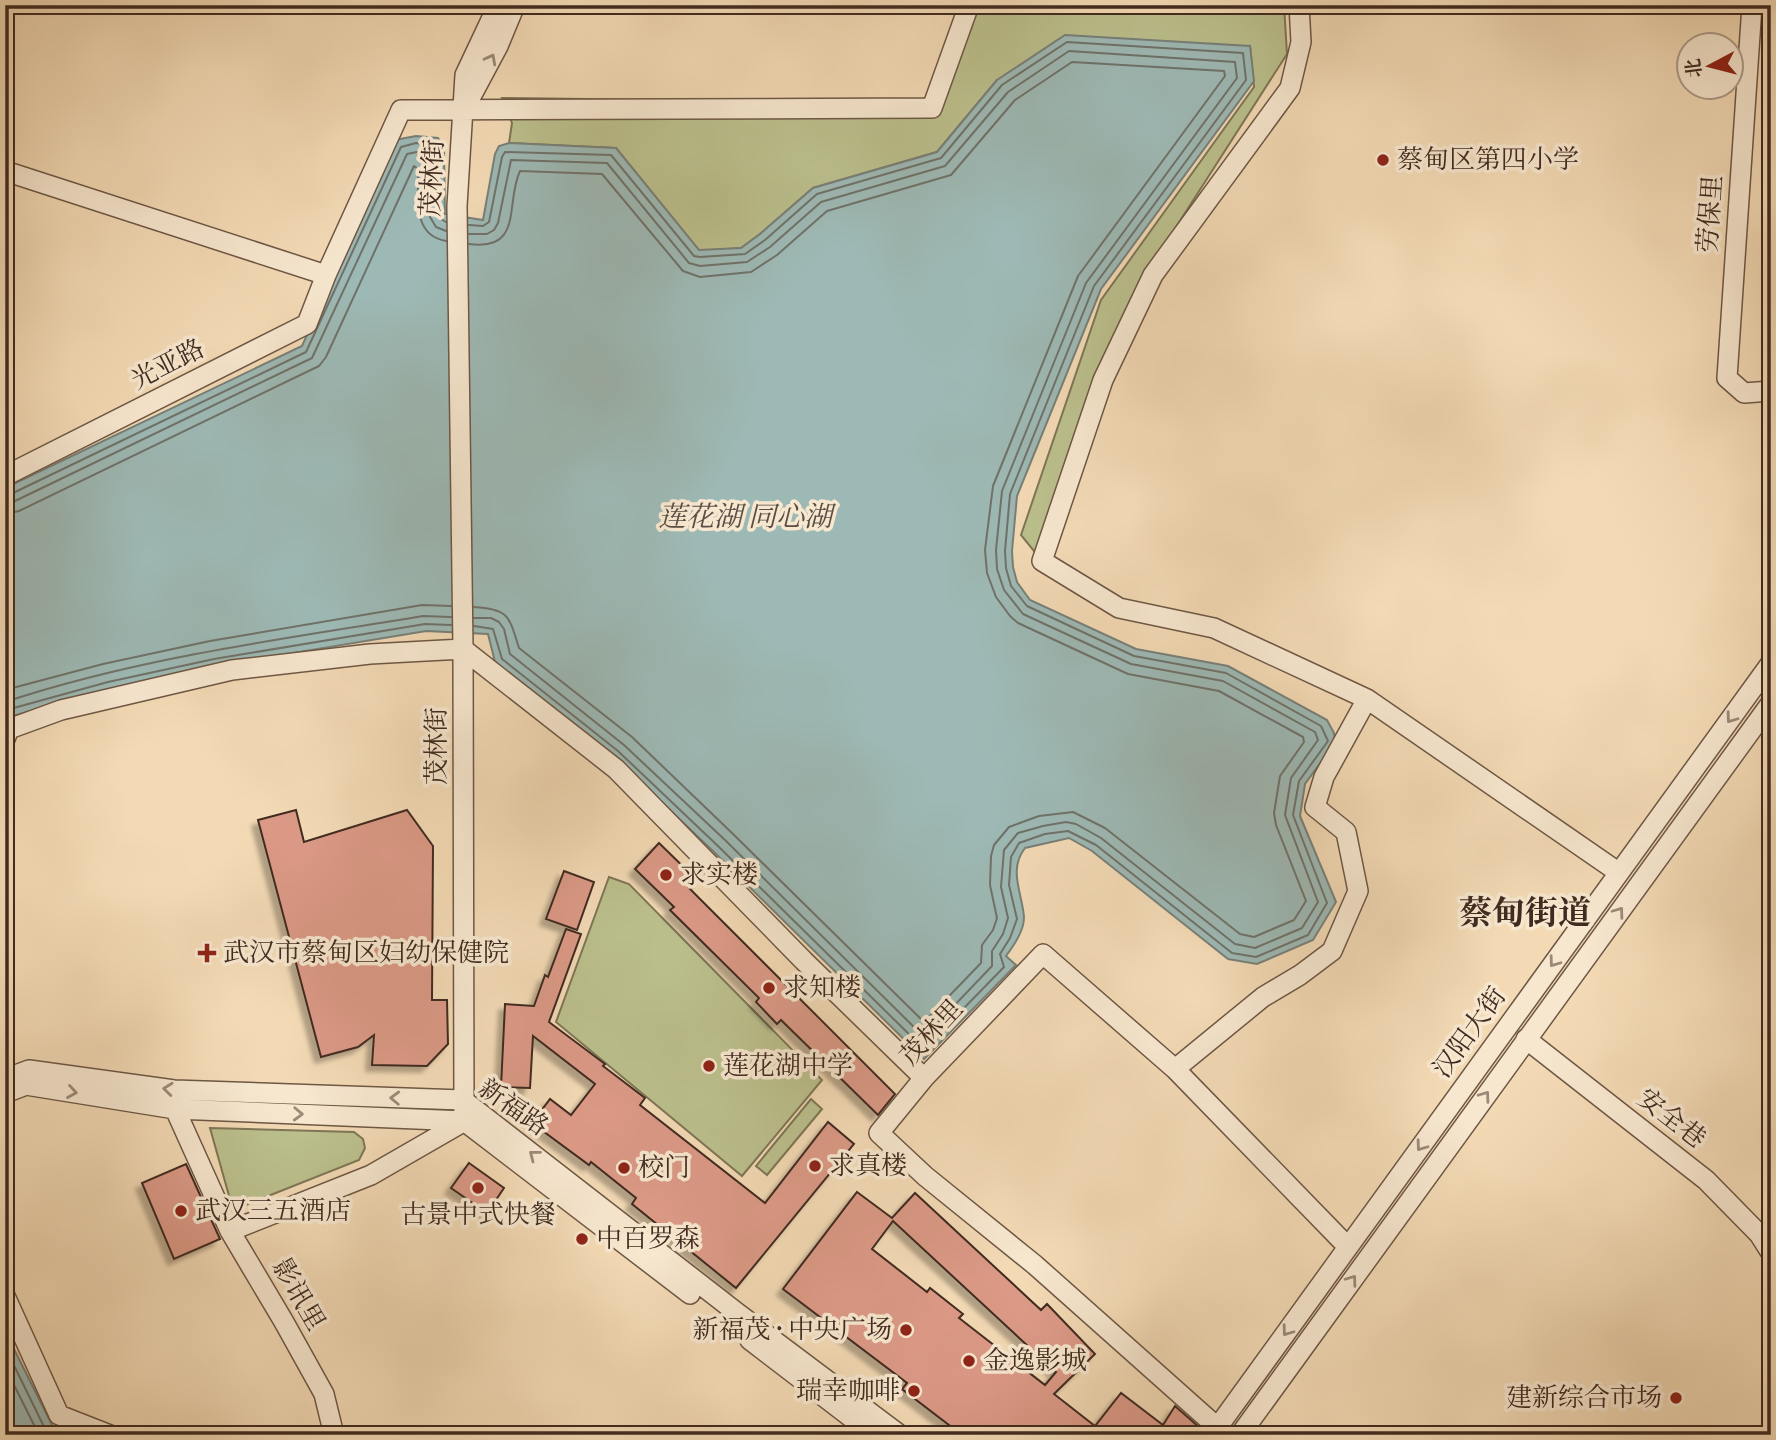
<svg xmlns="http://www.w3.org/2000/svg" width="1776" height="1440" font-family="'IM FELL DW Pica','Noto Serif SC',serif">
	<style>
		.green { fill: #bbc08d; stroke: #7e7656; stroke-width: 2 }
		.water { fill: #9db9b5; stroke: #788079; stroke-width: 2 }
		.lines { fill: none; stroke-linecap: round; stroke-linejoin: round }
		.shore { stroke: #6f726a; stroke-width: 2 }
		.building { fill: #db9986; stroke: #412b20; stroke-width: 2; fill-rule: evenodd; filter: url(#shadow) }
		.minor-casing { stroke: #6e5745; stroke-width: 22 }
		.minor { stroke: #f7e7cf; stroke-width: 19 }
		.oneway { stroke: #9c8978 }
		.poi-dot { fill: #8f2418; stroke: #f7e7cf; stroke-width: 2.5 }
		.labels { text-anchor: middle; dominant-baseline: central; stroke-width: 7; stroke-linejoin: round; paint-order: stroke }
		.poi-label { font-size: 26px; fill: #412b20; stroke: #f7e7cf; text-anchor: start }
		.street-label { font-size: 26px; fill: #412b20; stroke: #f7e7cf }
		.water-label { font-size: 28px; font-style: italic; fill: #584e45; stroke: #f7e7cf }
		.district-label { font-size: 33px; font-weight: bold; fill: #412b20; stroke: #f7e7cf }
	</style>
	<defs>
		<filter id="shadow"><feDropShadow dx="-6" dy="6" stdDeviation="2" flood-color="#0004"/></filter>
	</defs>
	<rect width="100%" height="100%" fill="#f3dab5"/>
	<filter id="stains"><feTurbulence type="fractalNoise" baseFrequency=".00286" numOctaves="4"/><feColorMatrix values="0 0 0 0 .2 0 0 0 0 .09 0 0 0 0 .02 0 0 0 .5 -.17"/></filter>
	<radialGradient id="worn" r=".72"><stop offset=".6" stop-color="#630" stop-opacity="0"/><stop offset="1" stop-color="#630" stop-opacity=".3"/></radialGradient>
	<!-- green -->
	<path class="green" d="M966,5H1284L1287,54L1135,291L1042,561L1021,535L1101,300L1254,87L1250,46L997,80L937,152L813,188L760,234L741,248L699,251L616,148L509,143L512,123L502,98L918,103L939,87Z
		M609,877L629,884L822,1080L742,1176L556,1022Z
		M811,1099L822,1109L767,1175L756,1166Z
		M210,1128L354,1132L363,1139L365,1148L359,1160L233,1210Z"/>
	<!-- water -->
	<path class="water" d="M1065,35L1250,46L1254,81L1101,289L1017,496L1012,551L1013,567L1017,582L1030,600L1136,649L1228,666L1327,720L1334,733L1335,743L1305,784L1300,816L1336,902L1313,940L1257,964L1228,959L1092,851L1069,838L1025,848C1008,870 1022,892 1024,917C1024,931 1014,945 1006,956L1016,965L924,1059L714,852L613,756L495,662L488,634L426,631L215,666L110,689L12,716L5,726V488L302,346L395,140L416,136L438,138L444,148L445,214L483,220L495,154L499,146L509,143L616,148L699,250L741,248L760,234L813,188L937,152L997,80Z
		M5,1331L52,1425L56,1435H5Z"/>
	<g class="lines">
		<!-- shore -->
		<path class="shore" d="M469,225L483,226L489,222L502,157L505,152L611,155L694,256L700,257L745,254L765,240L817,194L941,158L1002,85L1067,42L1243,53L1246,80L1094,286L1010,494L1005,551L1006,568L1011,586L1027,606L1134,656L1226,673L1321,726L1328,741L1299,781L1293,815L1327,903L1308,935L1256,957L1232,953L1096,845L1068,831L1045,834L1019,843L1011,857L1009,885L1017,919L1010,938L1000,954L1004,967L926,1047L923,1048L719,847L618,751L502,659L493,629L474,626
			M469,234H487L494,230L498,223L511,160L607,163L689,263L700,266L747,262L770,247L821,202L945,166L1008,92L1069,51L1235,62L1237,78L1086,283L1002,491L996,550L997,569L1004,590L1023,614L1131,664L1223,681L1315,732L1318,740L1291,778L1285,815L1318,902L1302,928L1255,948L1235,944L1101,838L1076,824L1066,822L1043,826L1018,833L1004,850L1001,887L1008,918L1003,934L992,951V966L926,1035H922L725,840L624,745L510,654L504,629L499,622L491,618H474
			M469,244C524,252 505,202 520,171L602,174L683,271L700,277L751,272L777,255L827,211L951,175L1015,100L1072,62L1224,71L1225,76L1078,276L993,486L985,550L987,573L996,597L1010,616L1018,623L1128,674L1219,691L1303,737L1304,742L1280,776L1274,813L1276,825L1306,901L1294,920L1254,937L1240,934L1105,828L1073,812L1039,816L1009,827L994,845L991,856L990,885L997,918L993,930L982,945L981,963L926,1020H922L732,833L632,737L519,648C509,617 510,609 474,607
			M5,494H11L306,352L401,147L416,143L433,145L437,149L438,214L441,219L446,222
			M5,503L15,501L312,358L407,154L417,152L428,155L430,217L436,227L446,231
			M5,514L19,511L319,366L326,357L414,166L418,169C419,196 411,235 446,241
			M5,690L103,664L210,641L422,605L451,606
			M5,702C141,657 284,639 423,616L451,617
			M5,713L10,709L108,682L214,659L425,624L451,625
			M5,1347L48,1435
			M5,1367L39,1435"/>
	</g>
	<!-- building -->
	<path class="building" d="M296,810L304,842L407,810L433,846L432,1000H447L448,1044L427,1066L372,1065L374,1035L358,1047L321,1057L258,820Z
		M659,843L698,881L690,889L895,1094L878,1115L781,1020L777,1024L756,1002L759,998L670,910L674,907L635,869Z
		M564,871L594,882L577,930L546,919Z
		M566,929L581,934L549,1022L605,1064L603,1066L645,1098L640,1105L765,1203L828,1122L854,1144L736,1288L632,1204L636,1198L591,1162L589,1165L532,1123L550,1099L571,1115L595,1084L533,1036L530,1088L501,1087L505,1004L534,1006L545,975L548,977Z
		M469,1163L504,1188L487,1213L451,1188Z
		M186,1164L220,1239L174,1259L142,1183Z
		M857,1192L892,1218L915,1193L1041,1310L1047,1304L1095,1354L1054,1394L1095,1426L1121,1393L1163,1425L1175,1406L1200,1428L1195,1435H962L902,1389L907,1383L783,1289ZM893,1221L1056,1372L1045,1385L959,1318L963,1314L930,1288L927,1292L872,1249Z"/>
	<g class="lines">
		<!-- minor casing -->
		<g class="minor-casing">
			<path id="minor" d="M1752,5L1727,378L1744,393L1771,391
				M467,104L498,46L515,5
				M5,171L326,275
				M5,476L307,324L326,275L401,110L932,108L969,5
				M1367,699L1618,872
				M5,739L9,729L61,710L232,670L370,654L463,649L616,769L804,961L924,1078
				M1526,1039L1706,1180L1759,1234L1771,1253
				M1175,1069L1263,997L1300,975L1332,951L1358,891L1346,832L1315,807L1324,777L1367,699L1214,628L1119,608L1042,561L1103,380L1153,275L1290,88L1301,42L1299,5
				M5,1079L29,1070L174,1090L463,1100L736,1312L900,1435
				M5,1093L26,1085L175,1109L464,1121L690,1294
				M175,1109L230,1231L284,1322L324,1394L334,1435
				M464,1121L463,649L457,206L465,75L498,5
				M230,1231L371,1175L463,1122
				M5,1296L59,1415L110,1435
				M750,1340L874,1435
				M1217,1427L1035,1265L925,1176L879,1133L924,1078L1043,954L1175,1069L1348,1247
				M1212,1435L1771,663
				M1240,1435L1771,703"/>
		</g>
		<!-- minor -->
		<use href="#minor" class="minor"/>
	</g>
	<!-- one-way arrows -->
	<defs><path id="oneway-chevron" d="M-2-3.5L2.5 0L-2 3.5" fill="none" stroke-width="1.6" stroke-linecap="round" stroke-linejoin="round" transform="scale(1.75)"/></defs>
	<g class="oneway">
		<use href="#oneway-chevron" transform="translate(491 59) rotate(-62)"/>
		<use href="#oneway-chevron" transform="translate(1731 718) rotate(126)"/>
		<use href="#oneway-chevron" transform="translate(1619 912) rotate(-54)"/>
		<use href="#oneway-chevron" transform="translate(1554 962) rotate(126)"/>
		<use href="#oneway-chevron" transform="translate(168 1089) rotate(-174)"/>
		<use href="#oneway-chevron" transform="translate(72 1092) rotate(9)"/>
		<use href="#oneway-chevron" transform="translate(1485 1096) rotate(-54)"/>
		<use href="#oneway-chevron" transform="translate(395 1098) rotate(-178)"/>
		<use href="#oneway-chevron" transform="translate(298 1114) rotate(2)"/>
		<use href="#oneway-chevron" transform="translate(1421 1146) rotate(126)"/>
		<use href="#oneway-chevron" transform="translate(534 1155) rotate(-142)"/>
		<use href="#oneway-chevron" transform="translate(1352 1280) rotate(-54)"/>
		<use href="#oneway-chevron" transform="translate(1287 1331) rotate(126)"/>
	</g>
	<!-- markers -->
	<g class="poi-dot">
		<circle cx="1383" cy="160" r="7"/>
		<circle cx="666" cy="875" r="7"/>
		<path d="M203.5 942.5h7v7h7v7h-7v7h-7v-7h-7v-7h7z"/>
		<circle cx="769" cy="988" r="7"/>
		<circle cx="709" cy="1066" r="7"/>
		<circle cx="815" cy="1166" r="7"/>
		<circle cx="624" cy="1168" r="7"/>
		<circle cx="478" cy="1188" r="7"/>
		<circle cx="181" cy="1211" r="7"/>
		<circle cx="582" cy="1239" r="7"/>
		<circle cx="906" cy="1330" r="7"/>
		<circle cx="969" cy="1361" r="7"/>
		<circle cx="914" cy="1391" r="7"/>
		<circle cx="1676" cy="1398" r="7"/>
	</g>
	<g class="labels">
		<!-- poi labels -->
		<g class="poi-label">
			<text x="1397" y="160">蔡甸区第四小学</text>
			<text x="680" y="875">求实楼</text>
			<text x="223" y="953">武汉市蔡甸区妇幼保健院</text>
			<text x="783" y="988">求知楼</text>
			<text x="723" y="1066">莲花湖中学</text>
			<text x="829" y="1166">求真楼</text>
			<text x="638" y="1168">校门</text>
			<text x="195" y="1211">武汉三五酒店</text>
			<text x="478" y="1215" text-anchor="middle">古景中式快餐</text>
			<text x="596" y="1239">中百罗森</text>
			<text x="892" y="1330" text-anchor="end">新福茂 · 中央广场</text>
			<text x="983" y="1361">金逸影城</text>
			<text x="900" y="1391" text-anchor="end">瑞幸咖啡</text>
			<text x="1662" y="1398" text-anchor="end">建新综合市场</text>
		</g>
		<!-- street labels -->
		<g class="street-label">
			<text transform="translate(433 178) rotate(-87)">茂林街</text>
			<text transform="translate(1711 214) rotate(-86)">劳保里</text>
			<text transform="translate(168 365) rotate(-27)">光亚路</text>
			<text transform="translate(437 746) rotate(-90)">茂林街</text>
			<text transform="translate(932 1033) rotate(-47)">茂林里</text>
			<text transform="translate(1470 1033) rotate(-54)">汉阳大街</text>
			<text transform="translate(513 1108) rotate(35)">新福路</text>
			<text transform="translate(1671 1119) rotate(38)">安全巷</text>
			<text transform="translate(298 1295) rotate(60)">影讯里</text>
		</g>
		<!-- water labels -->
		<g class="water-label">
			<text x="745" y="517">莲花湖 同心湖</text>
		</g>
		<!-- district labels -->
		<g class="district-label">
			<text x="1525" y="914">蔡甸街道</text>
		</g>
	</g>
	<!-- margin -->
	<rect width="1776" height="1440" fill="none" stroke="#f3dab5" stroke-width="28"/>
	<rect x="7" y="7" width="1762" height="1426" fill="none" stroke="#412b20" stroke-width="3.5"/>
	<rect x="14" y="14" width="1748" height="1412" fill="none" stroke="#412b20" stroke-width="2"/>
	<!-- north arrow -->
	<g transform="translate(1710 66) rotate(263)"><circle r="33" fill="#f7e7cf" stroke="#ae9c89" stroke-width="2"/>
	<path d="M0-5L12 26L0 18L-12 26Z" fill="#8f2418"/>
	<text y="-10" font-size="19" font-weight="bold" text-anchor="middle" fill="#412b20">北</text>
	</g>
	<rect width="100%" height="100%" filter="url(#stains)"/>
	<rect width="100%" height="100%" fill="url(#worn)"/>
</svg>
